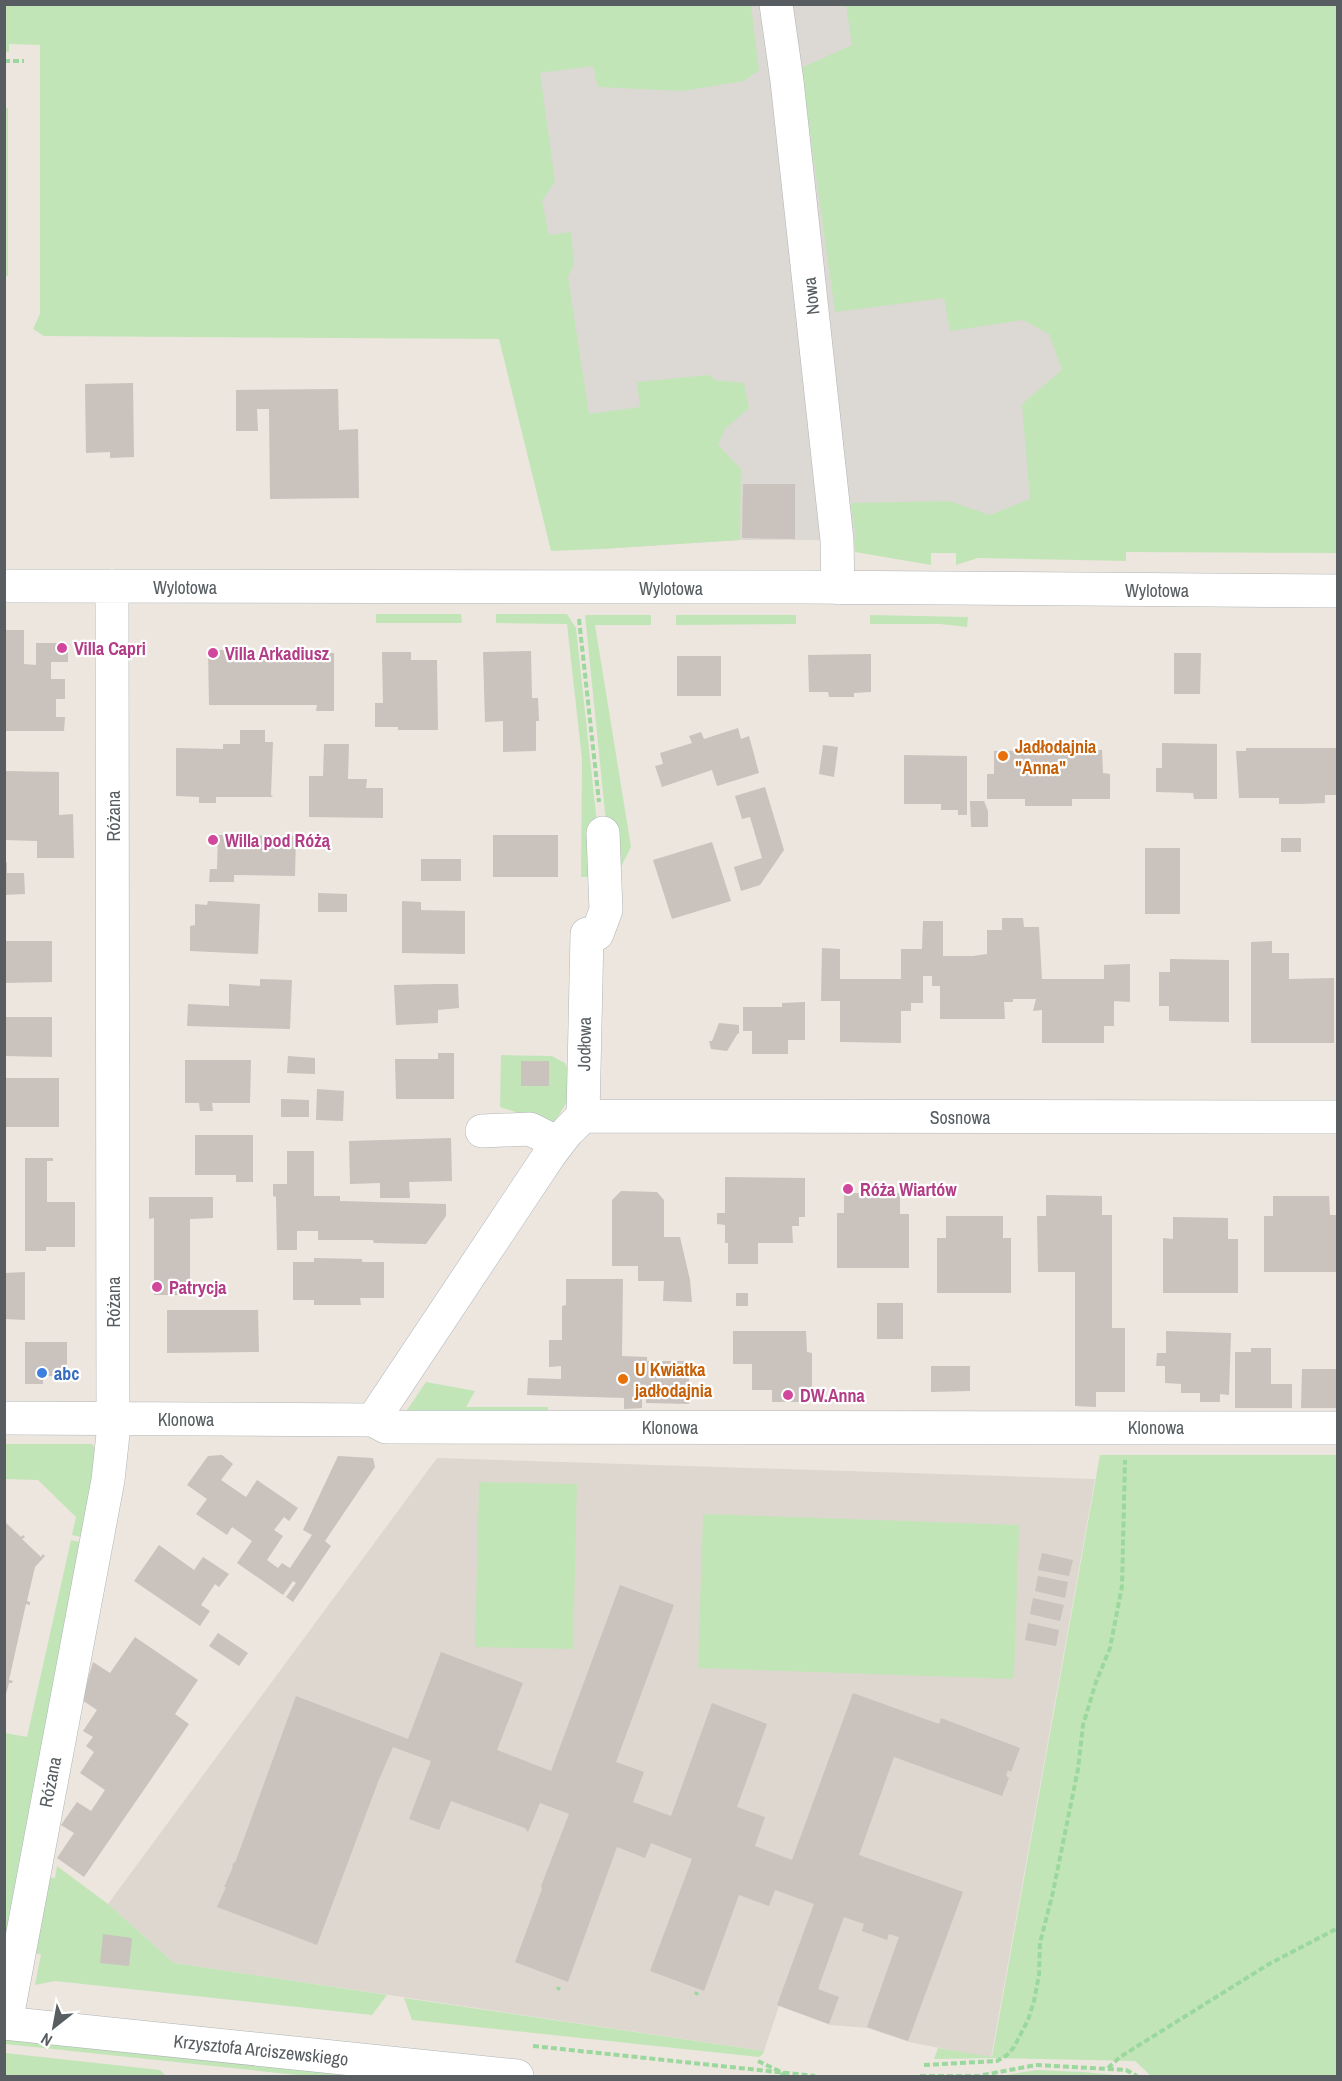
<svg xmlns="http://www.w3.org/2000/svg" width="1342" height="2081" font-family="'Archivo Narrow',sans-serif">
	<style>
		.industrial { fill: #dcd8d3 }
		.education { fill: #ded7cf }
		.green { fill: #c2e5b8; fill-rule: evenodd }
		.building { fill: #c9c2bd }
		.lines { fill: none; stroke-linecap: round; stroke-linejoin: round }
		.minor-casing { stroke: #afb4b7; stroke-width: 34 }
		.path { stroke: #9bd89d; stroke-width: 4; stroke-dasharray: 6 3; stroke-linecap: butt }
		.minor { stroke: #fff; stroke-width: 33 }
		.hotel-dot { fill: #d1479c; stroke: #fff; stroke-width: 2 }
		.food-dot { fill: #e8710a; stroke: #fff; stroke-width: 2 }
		.shop-dot { fill: #3f7fe0; stroke: #fff; stroke-width: 2 }
		.labels { text-anchor: middle; dominant-baseline: central; stroke-width: 4.5; stroke-linejoin: round; paint-order: stroke }
		.street-label { font-size: 18px; fill: #575d60; stroke: #fff }
		.hotel-label { font-size: 18px; font-weight: bold; fill: #b23c85; stroke: #fff; text-anchor: start }
		.food-label { font-size: 18px; font-weight: bold; fill: #c56008; stroke: #fff; text-anchor: start }
		.shop-label { font-size: 18px; font-weight: bold; fill: #366cbe; stroke: #fff; text-anchor: start }
	</style>
	<rect width="100%" height="100%" fill="#ece6de"/>
	<!-- industrial -->
	<path class="industrial" d="M423,5H1337V541L740,540L601,549Z"/>
	<!-- education -->
	<path class="education" d="M437,1458L1095,1479L991,2058L909,2042L867,2028L830,2025L779,2006L764,2051L174,1963L112,1908L108,1904Z"/>
	<!-- green -->
	<path class="green" d="M4,5H751L759,70L744,81L682,91L598,87L593,66L540,73L555,181L542,201L549,235L571,232L574,264L568,277L589,414L640,407L637,382L709,375L715,380L744,383L749,408L725,429L718,445L741,469L740,540L601,549L551,551L499,339L44,336L33,329L40,314V45L9,44V52H5Z
		M846,5H1337V553L1126,552V561L978,558L956,565V553H931V565L855,552L854,540L856,538L851,503L949,501L990,515L1030,499L1022,404L1062,370L1049,334L1023,320L950,331L944,298L835,312L801,68L852,45Z
		M5,108H8V276H4Z
		M376,614H461L462,623H376Z
		M496,614H567L576,628L598,833L593,877H581L582,759L567,624L496,623Z
		M585,615H651V625H595L631,847L620,869L607,832Z
		M676,615H796V624L676,625Z
		M870,615L968,617L967,627L940,624H870Z
		M501,1055L552,1056L565,1063L568,1069L567,1102L554,1123H549L500,1107ZM521,1061H548V1086H521Z
		M426,1382L475,1391L466,1407H548V1419H401Z
		M5,1444H92L98,1453L86,1538L72,1535L76,1517L38,1480L5,1479Z
		M1100,1455H1337V2076H1151L1135,2061L991,2058L934,2059L938,2048L992,2057Z
		M479,1482L577,1484L573,1649L475,1647Z
		M703,1514L1019,1525L1014,1679L698,1668Z
		M71,1540L84,1543L5,1961V1733L27,1737Z
		M57,1866L108,1904L174,1963L387,1995L372,2015L55,1981L35,1985L41,1954L28,1953L43,1877L55,1878Z
		M404,1998L764,2051L763,2054L759,2057L412,2020Z
		M5,2038L363,2076H307L5,2044Z
		M5,2053L160,2070L166,2076H5Z
		M1037,2070L1083,2072L1127,2076H999Z"/>
	<!-- building -->
	<path class="building" d="M133,383L134,457L110,458V452L86,453L85,384Z
		M338,389L339,430L358,429L359,498L270,499L269,409H257L258,431H236V390Z
		M743,484H795V539L742,538Z
		M4,630H24V664L36,665V643H68V662H51V679H65V699H56V717H65L64,731H4Z
		M290,649H293V652L319,651V653H334V711H316L317,705H209L208,650H249L248,656H290Z
		M531,651L532,698H538L539,721H536V751L503,752V721L485,722L483,652Z
		M382,652H411V660H437L438,730H398V727H375V703H383Z
		M1174,653H1201L1200,694H1174Z
		M871,654V692L854,693V697H829L828,692H809L808,655Z
		M677,656H721V696H677Z
		M738,728L741,739L749,736L759,773L717,786L712,770L662,787L655,766L663,764L660,753L692,743L689,736L701,732L704,739Z
		M240,730H265V742H273L271,795L273,797H216V803H199V797L176,796V748L223,749V744H240Z
		M1162,743L1217,744V799H1194L1193,793L1156,792V768H1162Z
		M324,744H349L348,779H367L366,788H383V818L309,817V776H323Z
		M823,745L838,747L834,777L819,774Z
		M1246,748H1338V795H1325V803L1301,804H1279V798H1239L1236,751H1246Z
		M1102,750L1103,773L1110,774V799H1072V806H1025V799H987V774H994V751Z
		M904,755L967,756V815H958V810H941V804H904Z
		M4,771L59,772V815L73,814L74,858H37V841L4,840Z
		M765,787L784,850L760,885L741,891L734,867L762,858L750,817L742,819L735,796Z
		M970,801H984L988,811V827H971Z
		M218,835L296,836L295,876L234,875V882H209L210,869H217Z
		M493,835H558V877H493Z
		M1281,838H1301V852H1281Z
		M712,842L731,901L672,919L653,860Z
		M1145,848H1180V914H1145Z
		M421,859H461V881H421Z
		M7,862V873H24L25,894L4,895V863Z
		M318,893L347,894V912H318Z
		M208,901L260,904L258,954L190,951V926L195,925V904L207,905Z
		M402,901L421,902V910L465,911V954L402,953Z
		M1002,918H1023L1024,927H1039L1042,979H1104V965L1130,964V1002L1114,1001V1026H1104V1043H1042V1010L1033,1011L1036,999H1013V1002H1004L1005,1019H940V986H932V976H923V1003H911V1011H901V1043L840,1042V1001H821L822,948L840,949V979H901V949H922L923,921H943V956H973L987,954V930H1002Z
		M4,941H52V982L4,983Z
		M1272,941V953H1289V979L1334,978V1043H1251V942Z
		M1170,959L1229,960V1022L1169,1021V1006H1159V972H1170Z
		M260,979L292,980L290,1029L187,1026L188,1004L229,1006V984L260,986Z
		M437,984H458L459,1008L438,1010V1023L396,1025L394,985Z
		M805,1002V1040H788V1054H752V1031H743V1007H782V1003Z
		M4,1017H52V1057L4,1056Z
		M719,1023L739,1025V1034L738,1033L727,1051L711,1049L709,1041H712Z
		M438,1053H454V1099H396L395,1059H438Z
		M288,1056L315,1058V1074L287,1073Z
		M185,1060H251L250,1103H212L213,1111H200L199,1103H185Z
		M521,1061H549V1086H521Z
		M4,1078H59V1127H4Z
		M317,1089L344,1091L343,1121L316,1120Z
		M281,1099L309,1100V1117H281Z
		M195,1135H253V1182H236V1175H195Z
		M451,1138L452,1181L409,1182L410,1198H380V1183L350,1184L349,1141Z
		M287,1151H314V1196H340V1201L446,1204V1216L426,1244L374,1243L373,1240H318V1231H297V1250H277L276,1197L273,1196V1184H287Z
		M25,1158H53V1161H47V1202H75V1247H46V1251H25Z
		M725,1177L805,1178V1217H799V1226H792L793,1243H758V1264H728V1243H725V1225L717,1224V1213H725Z
		M621,1191L657,1192L664,1200V1237H680L690,1280L692,1302L663,1301L664,1281H638V1266H612V1200Z
		M844,1193H900V1214H909V1268H837V1213H844Z
		M1046,1195L1102,1196V1215H1112V1328H1125V1392H1096V1407L1075,1406V1272H1038L1037,1216H1046Z
		M1273,1196H1329L1330,1215H1338V1272H1264V1216H1273Z
		M149,1197H213V1218L190,1219V1295H154V1218L149,1219Z
		M946,1216H1003V1238H1011V1293H937V1238H946Z
		M1173,1217L1228,1218V1239H1238V1293H1163V1238L1173,1239Z
		M314,1258L362,1259V1262H384V1298H360L361,1305H314V1300H293V1262H314Z
		M25,1272V1320L4,1319V1273Z
		M566,1279H623L622,1356L647,1357V1361H689V1404L646,1403V1398H642V1408L624,1409V1398L527,1395L528,1378L561,1379V1366L549,1367V1340H562V1306L566,1305Z
		M736,1293H748V1306H736Z
		M877,1303H903V1339H877Z
		M167,1310H258L259,1352L167,1353Z
		M733,1331H806L807,1352L812,1353V1402H772V1390H752V1364H733Z
		M1166,1331L1231,1333L1229,1395L1220,1394V1402H1200V1393H1181V1384L1165,1383V1366H1156L1157,1353H1166Z
		M25,1342H67V1364L57,1376H43V1384H25Z
		M1251,1348H1271V1384H1292V1408H1235V1352H1251Z
		M931,1366H970V1391L931,1392Z
		M1302,1369H1338V1408H1301Z
		M222,1455L233,1464L221,1480L246,1497L257,1480L298,1508L289,1521L284,1517L274,1530L283,1536L267,1560L278,1568L282,1563L290,1568L312,1535L303,1530L338,1456L373,1458L375,1467L325,1541L331,1546L293,1602L286,1597L296,1583L293,1581L283,1595L237,1563L252,1541L232,1527L227,1535L196,1514L207,1499L187,1485L208,1456Z
		M4,1521L21,1537L23,1535L25,1537L22,1539L41,1557L43,1554L45,1556L35,1567L27,1601L30,1602V1605L26,1604L9,1680L13,1681L12,1683H9L5,1698Z
		M159,1545L194,1570L203,1557L229,1574L219,1587L215,1584L201,1605L210,1611L200,1626L134,1581Z
		M1042,1553L1073,1560L1069,1576L1038,1570Z
		M1038,1576L1068,1582L1065,1598L1035,1591Z
		M620,1585L674,1605L616,1762L644,1772L633,1802L671,1816L712,1703L767,1724L737,1807L765,1817L755,1846L792,1860L853,1693L939,1724L941,1718L1020,1748L1011,1772L1008,1770L1006,1776L1009,1778L1002,1796L894,1757L859,1855L963,1892L908,2041L867,2027L899,1937L889,1934L887,1940L862,1931L864,1924L844,1917L818,1989L839,1997L829,2024L777,2005L814,1904L775,1890L769,1906L739,1895L704,1991L650,1971L692,1859L651,1843L645,1858L617,1847L568,1982L515,1962L542,1889L541,1886L569,1814L540,1803L528,1832L525,1828L451,1801L439,1830L409,1819L431,1761L393,1747L378,1782L317,1945L217,1907L226,1887H224L233,1867L232,1866L234,1862L235,1863L296,1696L408,1739L441,1652L523,1683L497,1750L551,1771Z
		M1033,1598L1064,1605L1060,1621L1030,1614Z
		M1028,1623L1059,1630L1056,1646L1025,1640Z
		M218,1633L248,1653L239,1666L209,1646Z
		M135,1637L198,1680L175,1714L189,1724L84,1877L57,1858L74,1833L61,1825L77,1802L91,1811L105,1790L80,1773L94,1752L86,1746L93,1737L83,1731L97,1710L82,1700L93,1662L110,1673Z
		M103,1934L132,1938L129,1966L100,1963Z"/>
	<g class="lines">
		<!-- minor casing -->
		<g class="minor-casing">
			<path id="minor" d="M776,4L787,81L837,540L838,588
				M4,586L803,587L1338,591
				M583,1116L1338,1117
				M482,1131L530,1129L558,1143
				M4,1418L373,1420L386,1427L1338,1428
				M373,1420L550,1154L567,1132L583,1116L587,934H597L606,910L603,833
				M4,2023L517,2076
				M6,2023L108,1480L113,1434L112,586"/>
		</g>
		<!-- path -->
		<path class="path" d="M4,61H24
			M579,619L599,802
			M558,1990L559,1987
			M696,1995L697,1992
			M533,2046L815,2076
			M758,2061L783,2073L782,2076
			M924,2065L997,2061L1007,2055L1014,2047L1028,2020L1034,2001L1039,1975L1040,1943L1053,1892L1078,1769L1083,1725L1096,1682L1110,1648L1122,1586L1125,1460
			M1108,2068L1120,2057L1269,1964L1338,1928
			M920,2076H978L1036,2065L1126,2070L1137,2076"/>
		<!-- minor -->
		<use href="#minor" class="minor"/>
	</g>
	<!-- markers -->
	<g class="hotel-dot">
		<circle cx="62" cy="648" r="6"/>
		<circle cx="213" cy="653" r="6"/>
		<circle cx="213" cy="840" r="6"/>
		<circle cx="848" cy="1189" r="6"/>
		<circle cx="157" cy="1287" r="6"/>
		<circle cx="788" cy="1395" r="6"/>
	</g>
	<g class="food-dot">
		<circle cx="1003" cy="756" r="6"/>
		<circle cx="623" cy="1379" r="6"/>
	</g>
	<circle class="shop-dot" cx="42" cy="1373" r="6"/>
	<g class="labels">
		<!-- street labels -->
		<g class="street-label">
			<text transform="translate(811 296) rotate(-96)">Nowa</text>
			<text x="185" y="587">Wylotowa</text>
			<text x="671" y="588">Wylotowa</text>
			<text x="1157" y="590">Wylotowa</text>
			<text transform="translate(113 816) rotate(-90)">Różana</text>
			<text transform="translate(584 1044) rotate(-89)">Jodłowa</text>
			<text x="960" y="1117">Sosnowa</text>
			<text transform="translate(113 1302) rotate(-90)">Różana</text>
			<text x="186" y="1419">Klonowa</text>
			<text x="670" y="1427">Klonowa</text>
			<text x="1156" y="1427">Klonowa</text>
			<text transform="translate(50 1782) rotate(-79)">Różana</text>
			<text transform="translate(261 2050) rotate(6)">Krzysztofa Arciszewskiego</text>
		</g>
		<!-- hotel labels -->
		<g class="hotel-label">
			<text x="74" y="648">Villa Capri</text>
			<text x="225" y="653">Villa Arkadiusz</text>
			<text x="225" y="840">Willa pod Różą</text>
			<text x="860" y="1189">Róża Wiartów</text>
			<text x="169" y="1287">Patrycja</text>
			<text x="800" y="1395">DW.Anna</text>
		</g>
		<!-- food labels -->
		<g class="food-label">
			<text x="1015" y="746">Jadłodajnia<tspan x="1015" dy="21">"Anna"</tspan></text>
			<text x="635" y="1369">U Kwiatka<tspan x="635" dy="21">jadłodajnia</tspan></text>
		</g>
		<!-- shop labels -->
		<g class="shop-label">
			<text x="54" y="1373">abc</text>
		</g>
	</g>
	<!-- border -->
	<rect width="1342" height="2081" fill="none" stroke="#575d60" stroke-width="12"/>
	<!-- north arrow -->
	<g transform="translate(54 2027) rotate(211)" stroke="#ffffff" stroke-width="4.5" paint-order="stroke">
	<path d="M0-4.5L10 22L0 15L-10 22Z" fill="#575d60"/>
	<text y="-9" font-size="16" font-weight="bold" text-anchor="middle" fill="#575d60">N</text>
	</g>
</svg>
